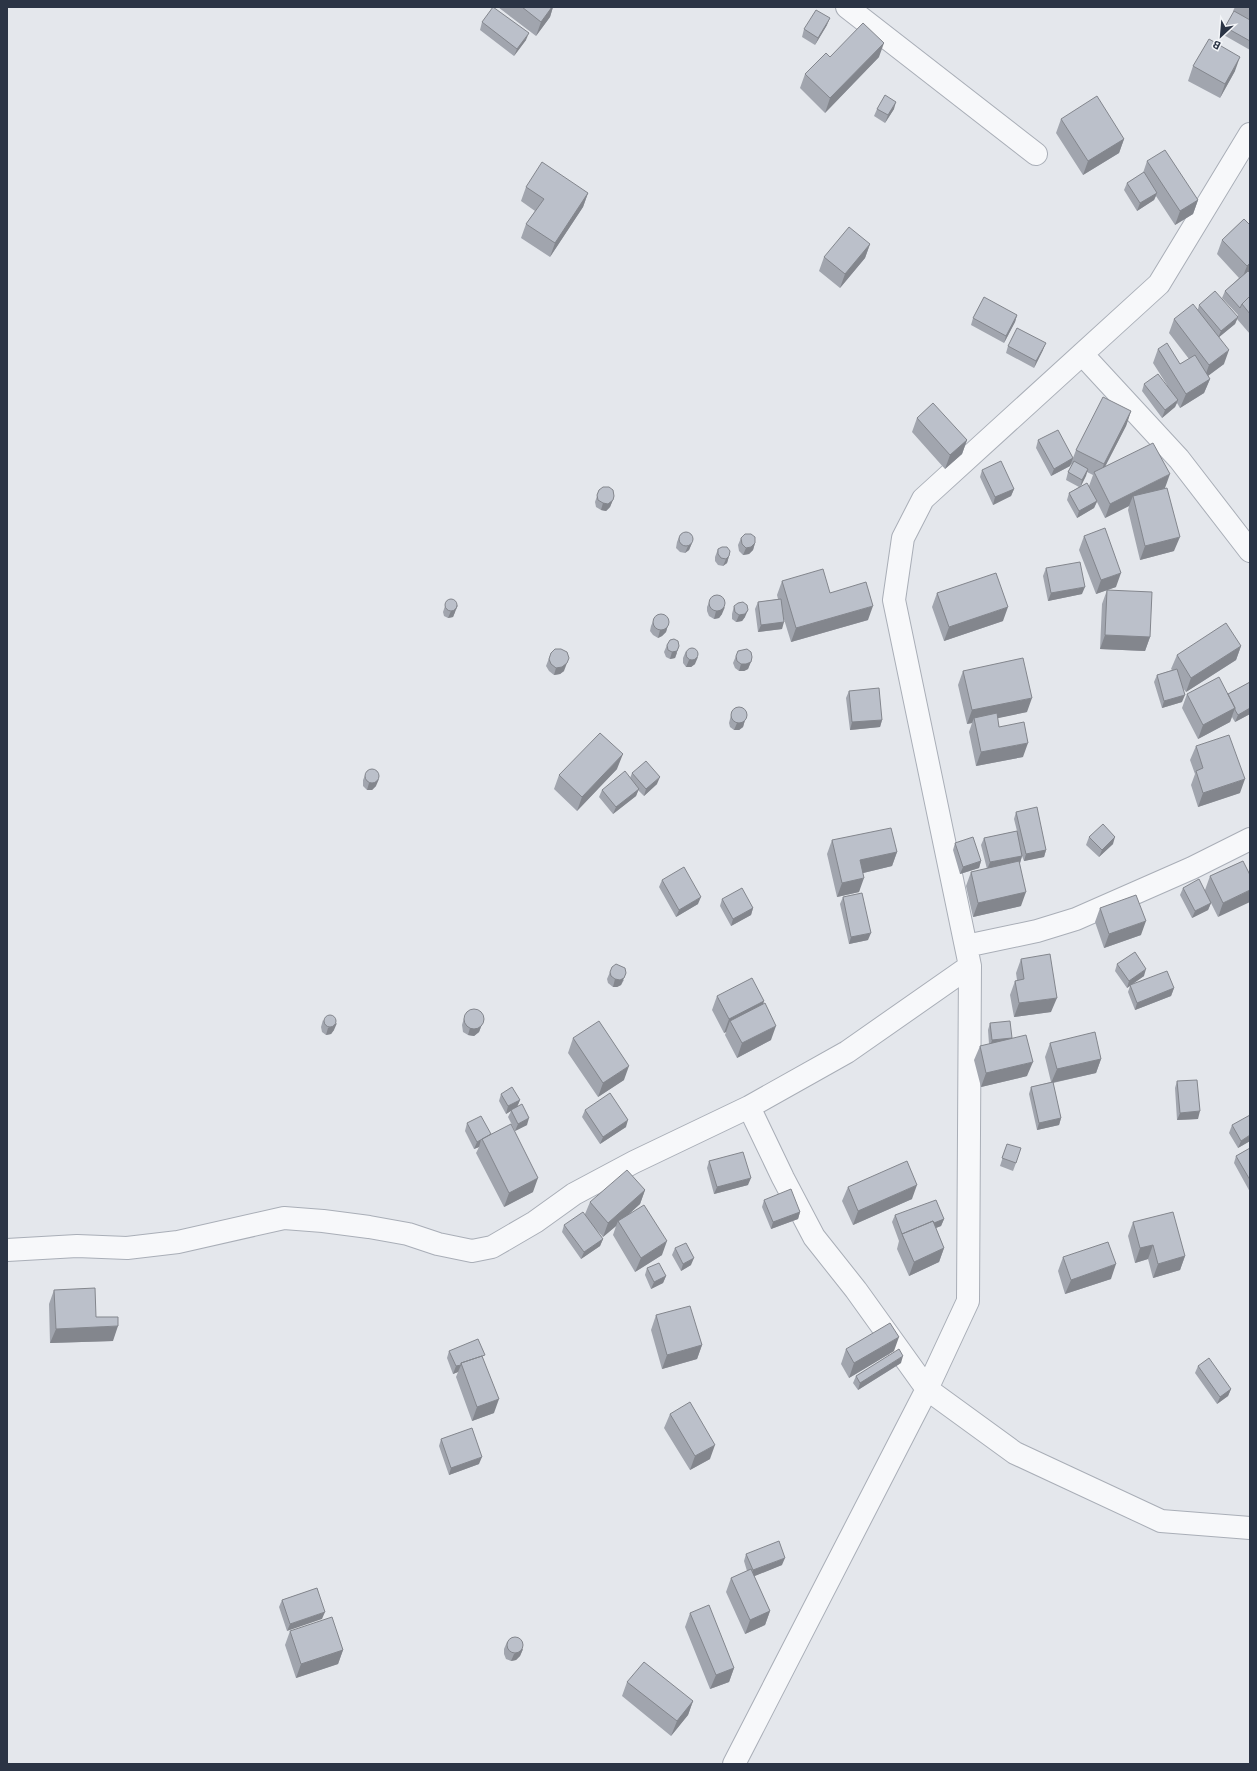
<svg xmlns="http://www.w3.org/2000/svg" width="1257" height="1771" font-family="Roboto,sans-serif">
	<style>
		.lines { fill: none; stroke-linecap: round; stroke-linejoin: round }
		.street-casing { stroke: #a9aeb7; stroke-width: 24 }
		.street { stroke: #f7f8fa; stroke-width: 22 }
		.wall { fill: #a1a5ae; fill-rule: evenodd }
		.shaded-wall { fill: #83868d }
		.building { fill: #bbc0ca; stroke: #83868d }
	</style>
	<rect width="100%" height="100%" fill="#e4e7ec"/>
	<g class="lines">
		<!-- street casing -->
		<g class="street-casing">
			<path id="street" d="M847,7L1036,154
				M1082,354L1179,459L1250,551
				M966,946L1037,931L1076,919L1192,868L1250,839
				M749,1107L783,1178L814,1237L856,1290L927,1389L1015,1453L1161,1521L1250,1528
				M7,1250L77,1246L127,1248L178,1242L284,1218L323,1221L369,1227L408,1234L438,1244L472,1251L492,1247L535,1222L574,1194L634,1162L749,1107L847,1052L970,966
				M734,1764L927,1389L968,1301L970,966L894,600L903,538L923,499L1159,284L1250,134"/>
		</g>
		<!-- street -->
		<use href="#street" class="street"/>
	</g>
	<!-- wall -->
	<path class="wall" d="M498,7H553L550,17L536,36Z
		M1235,7H1250V50L1222,34L1225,27L1234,12L1233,11Z
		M482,22L526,40L514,56L480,30Z
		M827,25L815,45L802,37L804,29Z
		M879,57L825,113L800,88L805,74Z
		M1193,66L1235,71L1220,98L1188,81Z
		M877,109H894L885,123L874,116Z
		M1061,119L1124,139L1119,153L1083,175L1056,133Z
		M1147,161L1198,200L1193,214L1175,225L1156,196L1154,200L1137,211L1124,190L1127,183L1143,173Z
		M526,187L588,193L583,207L550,257L521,238L526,224L535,211L521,201Z
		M1244,219L1250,273V334L1237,319L1235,324L1219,337L1224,364L1207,376L1210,379L1204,393L1180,408L1177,403L1175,407L1162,418L1142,391L1144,384L1167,385L1153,363L1158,349L1180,364L1189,359L1169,333L1174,319L1198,309L1199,305L1237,317L1238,315L1222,298L1225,291L1239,278L1217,254L1222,240Z
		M870,244L865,258L840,288L819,271L824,257Z
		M1017,315L1015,322L1004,343L971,325L973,318Z
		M1008,346L1043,350L1034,368L1006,353Z
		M1131,411L1126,426L1105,467L1165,488L1163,489L1174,551L1140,560L1128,510L1129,506L1105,518L1097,502L1094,508L1077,518L1067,500L1069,493L1079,487L1066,480L1068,472L1072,465L1071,464L1070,466L1051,476L1036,448L1038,440L1073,458L1076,450ZM1087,472L1093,475L1089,486L1080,487Z
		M917,418L967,440L962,454L945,469L912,432Z
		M982,470L1014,489L1011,496L993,505L980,477Z
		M599,490L614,496L610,507L606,511L601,510L596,507L595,502Z
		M680,535L692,543L689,550L685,553L680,552L676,548L677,542Z
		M1084,536L1116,587L1107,590L1150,637L1145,651L1100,649L1102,604L1107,590L1096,594L1079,550Z
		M741,538L755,543L753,550L749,554L743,555L739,551L738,545Z
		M718,549L729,556L727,563L723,566L718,565L715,561V557Z
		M1046,568L1082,594L1048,601L1043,576Z
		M782,581L830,593L868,620L791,642L783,616L782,629L758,632L755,609L758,602L778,599L777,595Z
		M937,593L1003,621L944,641L932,607Z
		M447,600L455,612L453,617L448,618L444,616L443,612Z
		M710,600L722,614L719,618L714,619L709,616L707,611V607Z
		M734,606L745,617L742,621L736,622L732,619V614Z
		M654,619L668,625L666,632L662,636L658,638L653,635L650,631L651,626Z
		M667,645L677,653L675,658L670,659L666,657L664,652Z
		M1241,646L1236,660L1186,692L1182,687V702L1162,708L1154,682L1157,675L1172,670L1171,669L1177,655Z
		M686,651L695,664L691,667H686L683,663V658Z
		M738,651L752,657L748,669L744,671H739L735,668L733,663Z
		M551,653L564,671L560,674L554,675L549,671L546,666Z
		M963,671L1027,712L997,718L999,727L1023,757L976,766L969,732L972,723L967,724L958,685Z
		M1250,682V714L1235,722L1232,717L1230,722L1198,739L1182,708L1187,694H1228Z
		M849,691L882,720L880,727L850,730L846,698Z
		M732,711L745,720L743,727L739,730H734L730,727L729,723Z
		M1196,746L1240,793L1198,807L1191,785L1195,774L1190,760Z
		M617,769L577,811L554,789L559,775Z
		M366,773L376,786L372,790H367L363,786V780Z
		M632,773L657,784L644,796L638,790L636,796L613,814L599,797L602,790L630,778Z
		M1016,812L1046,850L1044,857L1024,861L1022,856L1020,863H1019L1021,906L973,917L966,886L971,872L987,869L981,845L984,838L1017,831L1014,819Z
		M1089,837L1113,844L1099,857L1086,845Z
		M832,840L897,852L892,866L863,873L859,892L837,897L827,854Z
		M955,843L981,861L979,868L960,874L953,850Z
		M1243,861L1218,917L1211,903L1208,910L1192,918L1180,895L1183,888L1205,890L1210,876Z
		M662,880L698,904L676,917L659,887Z
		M843,897L868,940L849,944L840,904Z
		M722,899L753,908L751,915L731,926L720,906Z
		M1100,908L1141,935L1104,948L1095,922Z
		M1021,959L1051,1012L1014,1017L1010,995L1015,981L1017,980L1016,973Z
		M1117,964L1144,976L1132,984L1174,988L1171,996L1135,1010L1128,992L1130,986L1127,988L1115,971Z
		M610,972L624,980L621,985L617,987H613L608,983L607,979Z
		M717,996L764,1001L763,1004L771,1040L737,1058L725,1035L726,1032L724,1033L712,1010Z
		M464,1018L484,1019L479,1032L474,1036L468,1035L463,1032L462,1025Z
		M323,1020L334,1030L331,1034L326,1035L322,1032L321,1027Z
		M990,1023L1012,1038L1027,1076L981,1087L974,1060L980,1046L989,1044L988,1030Z
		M573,1038L624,1080L598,1097L568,1053Z
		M1050,1043L1101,1059L1096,1073L1053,1083L1061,1118L1059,1125L1037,1130L1029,1094L1031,1087L1051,1082L1045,1057Z
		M1177,1081L1198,1119L1177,1120L1175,1088Z
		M501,1094L520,1100L517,1107L527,1125L515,1131L508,1117L511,1111L506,1114L499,1101Z
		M585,1110L626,1127L600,1144L582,1117Z
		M467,1123L491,1134L533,1192L504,1207L476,1153L479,1147L474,1149L465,1131Z
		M1232,1125L1250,1141L1238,1148L1229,1133Z
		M1007,1144L1016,1163L1013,1171L1000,1166Z
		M1250,1148V1192L1234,1163L1236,1156Z
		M709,1161L748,1185L714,1194L707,1168Z
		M848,1187L912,1199L853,1225L842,1201Z
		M645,1190L640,1204L630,1213L662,1255L635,1272L613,1235L616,1226L603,1237L596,1229L603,1239L600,1246L581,1259L562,1232L564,1225L585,1214L590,1202Z
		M764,1200L800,1212L798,1219L771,1229L762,1207Z
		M895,1215L944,1219L941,1226L936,1228L944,1248L939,1262L909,1276L897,1249L899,1241L892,1222Z
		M1133,1222L1185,1256L1180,1270L1153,1278L1148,1259L1135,1263L1128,1236Z
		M675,1248L691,1265L681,1271L672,1255Z
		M1063,1257L1111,1279L1065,1294L1058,1271Z
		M647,1268L666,1276L663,1283L651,1289L645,1275Z
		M54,1290L96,1317L113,1341L50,1343L49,1304Z
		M656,1315L702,1345L697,1359L662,1369L651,1330Z
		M846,1349L894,1351L849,1378L841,1364Z
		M449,1351L483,1359L494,1413L472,1421L456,1377L458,1372L453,1374L447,1358Z
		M901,1363L858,1390L853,1383L856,1376Z
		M1198,1366L1231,1389L1228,1396L1217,1404L1195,1373Z
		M670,1414L710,1459L690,1470L664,1428Z
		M441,1439L479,1464L449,1475L439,1446Z
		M746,1554L782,1565L754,1576L770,1611L765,1625L745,1634L726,1592L731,1578L747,1571L744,1561Z
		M317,1588L287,1631L279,1607L282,1600Z
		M690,1613L734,1668L729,1682L710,1689L685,1627Z
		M290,1631L343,1650L338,1664L296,1678L285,1645Z
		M507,1642L523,1649L520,1656L516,1660L511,1661L506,1659L504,1654V1649Z
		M627,1682L693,1701L688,1715L671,1736L622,1696Z"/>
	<!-- shaded-wall -->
	<path class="shaded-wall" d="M552,7H553L550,17L536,36L541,22Z
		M830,18L827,25L815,45L818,38Z
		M529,33L526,40L514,56L517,49Z
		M884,43L879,57L825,113L830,98Z
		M1240,57L1235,71L1220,98L1225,84Z
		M896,102L894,109L885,123L888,115Z
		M1124,139L1119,153L1083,175L1088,161Z
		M588,193L583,207L550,257L555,243Z
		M1157,193L1154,200L1137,211L1140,203Z
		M1198,200L1193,214L1175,225L1180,211Z
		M870,244L865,258L840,288L845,274Z
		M1250,263V273L1241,281L1247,266Z
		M1017,315L1015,322L1004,343L1006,336Z
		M1238,317L1235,324L1218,338L1221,331Z
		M1046,343L1043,350L1034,368L1036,361Z
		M1229,350L1224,364L1204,379L1209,365Z
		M1210,379L1204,393L1180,408L1186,394Z
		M1178,400L1175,407L1162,418L1165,410Z
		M1131,411L1126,426L1099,478L1104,464Z
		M967,440L962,454L945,469L950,455Z
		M1073,458L1070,466L1051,476L1054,469Z
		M1088,469L1086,476L1080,488L1082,480Z
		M1170,474L1165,488L1135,503L1133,496L1129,506L1105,518L1110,504Z
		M1014,489L1011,496L993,505L995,497Z
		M613,500L610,507L606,511L601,510L603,503Z
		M1097,501L1094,508L1077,518L1079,511Z
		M1180,537L1174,551L1140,560L1145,546Z
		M692,543L689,550L685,553L688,546Z
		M755,543L753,550L749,554L743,555L746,548Z
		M729,556L727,563L723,566L726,559Z
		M1121,573L1116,587L1096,594L1101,580Z
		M1085,587L1082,594L1048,601L1051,593Z
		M458,605L453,617L448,618L451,611Z
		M873,606L868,620L791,642L796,628Z
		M725,607L722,614L719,618L714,619L716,611Z
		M1008,607L1003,621L944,641L949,627Z
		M748,610L745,617L742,621L736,622L739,615Z
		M784,622L782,629L758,632L761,625Z
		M668,625L666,632L662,636L658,638L660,630Z
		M1105,635L1150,637L1145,651L1100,649Z
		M679,646L675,658L670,659L672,652Z
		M1241,646L1236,660L1186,692L1191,678Z
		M698,657L695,664L691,667H686L689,660Z
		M751,662L748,669L744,671H739L741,664Z
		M567,663L564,671L560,674L554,675L556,668Z
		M1185,695L1182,702L1162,708L1164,701Z
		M1032,698L1027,712L975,723L974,718L972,723L967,724L972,710Z
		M1235,708L1230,722L1198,739L1203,725Z
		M1250,708V714L1235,722L1238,715Z
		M745,720L743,727L739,730H734L737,723Z
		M882,720L880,727L850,730L852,722Z
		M1028,743L1023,757L976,766L981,752Z
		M623,754L617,769L577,811L582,797Z
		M660,777L657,784L644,796L646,789Z
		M379,779L376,786L372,790H367L369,783Z
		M1245,779L1240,793L1198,807L1203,793Z
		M639,789L636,796L613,814L616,807Z
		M1115,837L1113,844L1099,857L1102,850Z
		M1046,850L1044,857L1024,861L1026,854Z
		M897,852L892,866L855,875L860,860Z
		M1022,856L1020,863L987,870L990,862Z
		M981,861L979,868L960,874L963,867Z
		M864,878L859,892L837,897L842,883Z
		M1250,890V902L1218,917L1223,903Z
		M1026,892L1021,906L973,917L978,903Z
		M701,897L698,904L676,917L679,910Z
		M1211,903L1208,910L1192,918L1195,911Z
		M753,908L751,915L731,926L733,919Z
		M1146,921L1141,935L1104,948L1109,934Z
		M871,933L868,940L849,944L851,937Z
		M1146,969L1144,976L1127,988L1129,981Z
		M626,973L621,985L617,987H613L615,979Z
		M1174,988L1171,996L1135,1010L1137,1003Z
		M1057,998L1051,1012L1014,1017L1019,1003Z
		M764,1001L759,1015L730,1021L726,1032L724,1033L729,1019Z
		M484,1019L479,1032L474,1036L468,1035L470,1028Z
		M337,1023L334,1030L331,1034L326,1035L328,1028Z
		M776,1026L771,1040L737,1058L742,1043Z
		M1012,1038L1009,1045L990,1047L992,1040Z
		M1101,1059L1096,1073L1051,1083L1057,1069Z
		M1033,1062L1027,1076L981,1087L986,1073Z
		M629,1066L624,1080L598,1097L603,1083Z
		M520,1100L517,1107L506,1114L508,1106Z
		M1200,1111L1198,1119L1177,1120L1180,1113Z
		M529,1118L527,1125L515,1131L518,1124Z
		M1061,1118L1059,1125L1037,1130L1039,1123Z
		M628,1120L626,1127L600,1144L603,1137Z
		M1250,1135V1141L1238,1148L1241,1141Z
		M481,1140L479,1147L474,1149L477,1142Z
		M538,1178L533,1192L504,1207L509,1193Z
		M751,1178L748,1185L714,1194L717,1187Z
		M917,1185L912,1199L853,1225L858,1211Z
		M645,1190L640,1204L619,1223L618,1221L616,1226L603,1237L608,1223Z
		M800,1212L798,1219L771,1229L773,1222Z
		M944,1219L941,1226L904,1240L902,1235Z
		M603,1239L600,1246L581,1259L584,1252Z
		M667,1241L662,1255L635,1272L641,1258Z
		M1153,1245L1148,1259L1135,1263L1140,1248Z
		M944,1248L939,1262L909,1276L914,1262Z
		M1185,1256L1180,1270L1153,1278L1158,1264Z
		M694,1258L691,1265L681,1271L683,1264Z
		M1116,1264L1111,1279L1065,1294L1071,1280Z
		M666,1276L663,1283L651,1289L654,1282Z
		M118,1326L113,1341L50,1343L56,1329Z
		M899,1337L894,1351L849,1378L854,1363Z
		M702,1345L697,1359L662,1369L667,1355Z
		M903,1356L901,1363L858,1390L860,1383Z
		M461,1365L458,1372L453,1374L456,1366Z
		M1231,1389L1228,1396L1217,1404L1220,1397Z
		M499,1399L494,1413L472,1421L477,1407Z
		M715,1445L710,1459L690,1470L695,1456Z
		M482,1457L479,1464L449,1475L451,1468Z
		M785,1558L782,1565L750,1578L753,1570Z
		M770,1611L765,1625L745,1634L750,1620Z
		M325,1612L322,1619L287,1631L290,1624Z
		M523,1649L520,1656L516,1660L511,1661L514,1654Z
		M343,1650L338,1664L296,1678L301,1664Z
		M734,1668L729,1682L710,1689L716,1675Z
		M693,1701L688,1715L671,1736L677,1721Z"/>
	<!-- building -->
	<path class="building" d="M493,7L529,33L517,49L482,22Z
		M522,7H552L541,22Z
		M816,10L830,18L818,38L804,29Z
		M1234,11L1250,20V41L1225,27Z
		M863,23L884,43L830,98L805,74L826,53L830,57Z
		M1209,39L1240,57L1225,84L1193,66Z
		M885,95L896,102L888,115L877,109Z
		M1097,96L1124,139L1088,161L1061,119Z
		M1165,150L1198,200L1180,211L1147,161Z
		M542,162L588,193L555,243L526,224L544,199L526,187Z
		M1144,172L1157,193L1140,203L1127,183Z
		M1244,219L1250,225V263L1247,266L1222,240Z
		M849,227L870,244L845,274L824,257Z
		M1248,271L1250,273V296L1242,304L1240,308L1225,291Z
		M1215,291L1238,317L1221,331L1199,305Z
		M1250,296V314L1242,304Z
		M984,297L1017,315L1006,336L973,318Z
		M1193,304L1229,350L1209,365L1174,319Z
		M1017,328L1046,343L1036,361L1008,346Z
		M1167,343L1180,364L1195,355L1210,379L1186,394L1158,349Z
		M1158,374L1178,400L1165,410L1144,384Z
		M1103,397L1131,411L1104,464L1076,450Z
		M933,403L967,440L950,455L917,418Z
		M1058,430L1073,458L1054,469L1038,440Z
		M1153,443L1170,474L1110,504L1094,472Z
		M1001,461L1014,489L995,497L982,470Z
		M1074,461L1088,469L1082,480L1068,472Z
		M1087,483L1097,501L1079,511L1069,493Z
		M603,487H609L613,490L614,496L613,500L608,504L603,503L598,500L597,495L599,490Z
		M1167,488L1180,537L1145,546L1133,496Z
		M1105,528L1121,573L1101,580L1084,536Z
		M679 539a7 7 0 1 1 14 0a7 7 0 1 1-14 0Z
		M745,534H751L755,537V543L751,547L746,548L742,544L741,538Z
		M722,547H727L730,551L729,556L726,559L721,558L718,554V549Z
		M1080,562L1085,587L1051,593L1046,568Z
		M823,569L830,593L866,582L873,606L796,628L782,581Z
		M996,573L1008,607L949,627L937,593Z
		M1107,590L1152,592L1150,637L1105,635Z
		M709 603a8 8 0 1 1 16 0a8 8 0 1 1-16 0Z
		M781,599L784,622L761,625L758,602Z
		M445 605a6 6 0 1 1 12 0a6 6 0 1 1-12 0Z
		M743,602L747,605L748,610L745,614L739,615L735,612L734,606L738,603Z
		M653 622a8 8 0 1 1 16 0a8 8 0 1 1-16 0Z
		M1226,623L1241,646L1191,678L1177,655Z
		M674,639L678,641L679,646L677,651L672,652L668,650L667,645L670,640Z
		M686 654a6 6 0 1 1 12 0a6 6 0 1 1-12 0Z
		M555,649H561L567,652L569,658L567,663L562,667L556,668L551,664L549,659L551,653Z
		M747,649L751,652L752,657L751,662L746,664H741L737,661L736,656L738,651Z
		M1023,658L1032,698L972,710L963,671Z
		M1177,669L1185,695L1164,701L1157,675Z
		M1219,677L1235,708L1203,725L1187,694Z
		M1250,682V708L1238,715L1235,710V708L1228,694Z
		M879,688L882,720L852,722L849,691Z
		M731 715a8 8 0 1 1 16 0a8 8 0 1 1-16 0Z
		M997,713L999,727L1024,722L1028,743L981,752L974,718Z
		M600,733L623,754L582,797L559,775Z
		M1229,735L1245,779L1203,793L1196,771L1203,768L1196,746Z
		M646,761L660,777L646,789L632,773Z
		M365 776a7 7 0 1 1 14 0a7 7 0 1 1-14 0Z
		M625,771L639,789L616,807L602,790Z
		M1037,807L1046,850L1026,854L1016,812Z
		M1103,824L1115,837L1102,850L1089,837Z
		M891,828L897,852L860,860L864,878L842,883L832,840Z
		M1017,831L1022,856L990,862L984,838Z
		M973,837L981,861L963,867L955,843Z
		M1019,861L1026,892L978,903L971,872Z
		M1243,861L1250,875V890L1223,903L1210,876Z
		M684,867L701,897L679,910L662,880Z
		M1199,879L1211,903L1195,911L1183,888Z
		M742,888L753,908L733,919L722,899Z
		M862,893L871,933L851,937L843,897Z
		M1136,895L1146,921L1109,934L1100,908Z
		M1135,952L1146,969L1129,981L1117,964Z
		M1050,954L1057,998L1019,1003L1015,981L1024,979L1021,959Z
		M616,964L625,968L626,973L624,978L620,980L615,979L611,976L610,972L612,967Z
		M1167,971L1174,988L1137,1003L1130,985Z
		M752,978L764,1001L729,1019L717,996Z
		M765,1003L776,1026L742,1043L730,1021Z
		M464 1019a10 10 0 1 1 20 0a10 10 0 1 1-20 0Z
		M324 1021a6 6 0 1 1 12 0a6 6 0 1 1-12 0Z
		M599,1021L629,1066L603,1083L573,1038Z
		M1010,1021L1012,1038L992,1040L990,1023Z
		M1095,1032L1101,1059L1057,1069L1050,1043Z
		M1026,1035L1033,1062L986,1073L980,1046Z
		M1197,1080L1200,1111L1180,1113L1177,1081Z
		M1053,1082L1061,1118L1039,1123L1031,1087Z
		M512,1087L520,1100L508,1106L501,1094Z
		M610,1093L628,1120L603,1137L585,1110Z
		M522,1104L529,1118L518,1124L511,1110Z
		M1250,1115V1135L1241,1141L1232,1125Z
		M481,1116L491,1134L477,1142L467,1123Z
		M511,1124L538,1178L509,1193L482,1139Z
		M1007,1144L1021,1148L1016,1163L1002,1158Z
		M1250,1148V1180L1236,1156Z
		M743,1152L751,1178L717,1187L709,1161Z
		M907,1161L917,1185L858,1211L848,1187Z
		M627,1170L645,1190L608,1223L590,1202Z
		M791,1189L800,1212L773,1222L764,1200Z
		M936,1200L944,1219L934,1223L933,1221L902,1234L895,1215Z
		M644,1205L667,1241L641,1258L618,1221Z
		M583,1212L603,1239L584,1252L564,1225Z
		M1173,1212L1185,1256L1158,1264L1153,1245L1140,1248L1133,1222Z
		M933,1221L944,1248L914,1262L902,1234Z
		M1108,1242L1116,1264L1071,1280L1063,1257Z
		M686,1243L694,1258L683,1264L675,1248Z
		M659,1263L666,1276L654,1282L647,1268Z
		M95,1288L96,1317H118V1326L56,1329L54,1290Z
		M690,1306L702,1345L667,1355L656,1315Z
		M890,1323L899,1337L854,1363L846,1349Z
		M478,1339L485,1355L461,1363V1365L456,1366L449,1351Z
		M899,1349L903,1356L860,1383L856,1376Z
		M482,1356L499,1399L477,1407L461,1363Z
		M1209,1358L1231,1389L1220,1397L1198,1366Z
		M690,1402L715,1445L695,1456L670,1414Z
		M472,1428L482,1457L451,1468L441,1439Z
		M779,1541L785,1558L753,1570L746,1554Z
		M751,1569L770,1611L750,1620L731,1578Z
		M317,1588L325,1612L290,1624L282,1600Z
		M709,1605L734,1668L716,1675L690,1613Z
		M332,1617L343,1650L301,1664L290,1631Z
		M507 1645a8 8 0 1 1 16 0a8 8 0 1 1-16 0Z
		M644,1662L693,1701L677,1721L627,1682Z"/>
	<!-- border -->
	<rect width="1257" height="1771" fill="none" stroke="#2b3445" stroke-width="16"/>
	<!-- north arrow -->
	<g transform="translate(1221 36) rotate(206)" stroke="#f4f6f9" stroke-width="3" paint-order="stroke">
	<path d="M0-3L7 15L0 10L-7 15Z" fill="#2b3445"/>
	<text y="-6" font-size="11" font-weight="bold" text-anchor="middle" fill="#2b3445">B</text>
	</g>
</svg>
